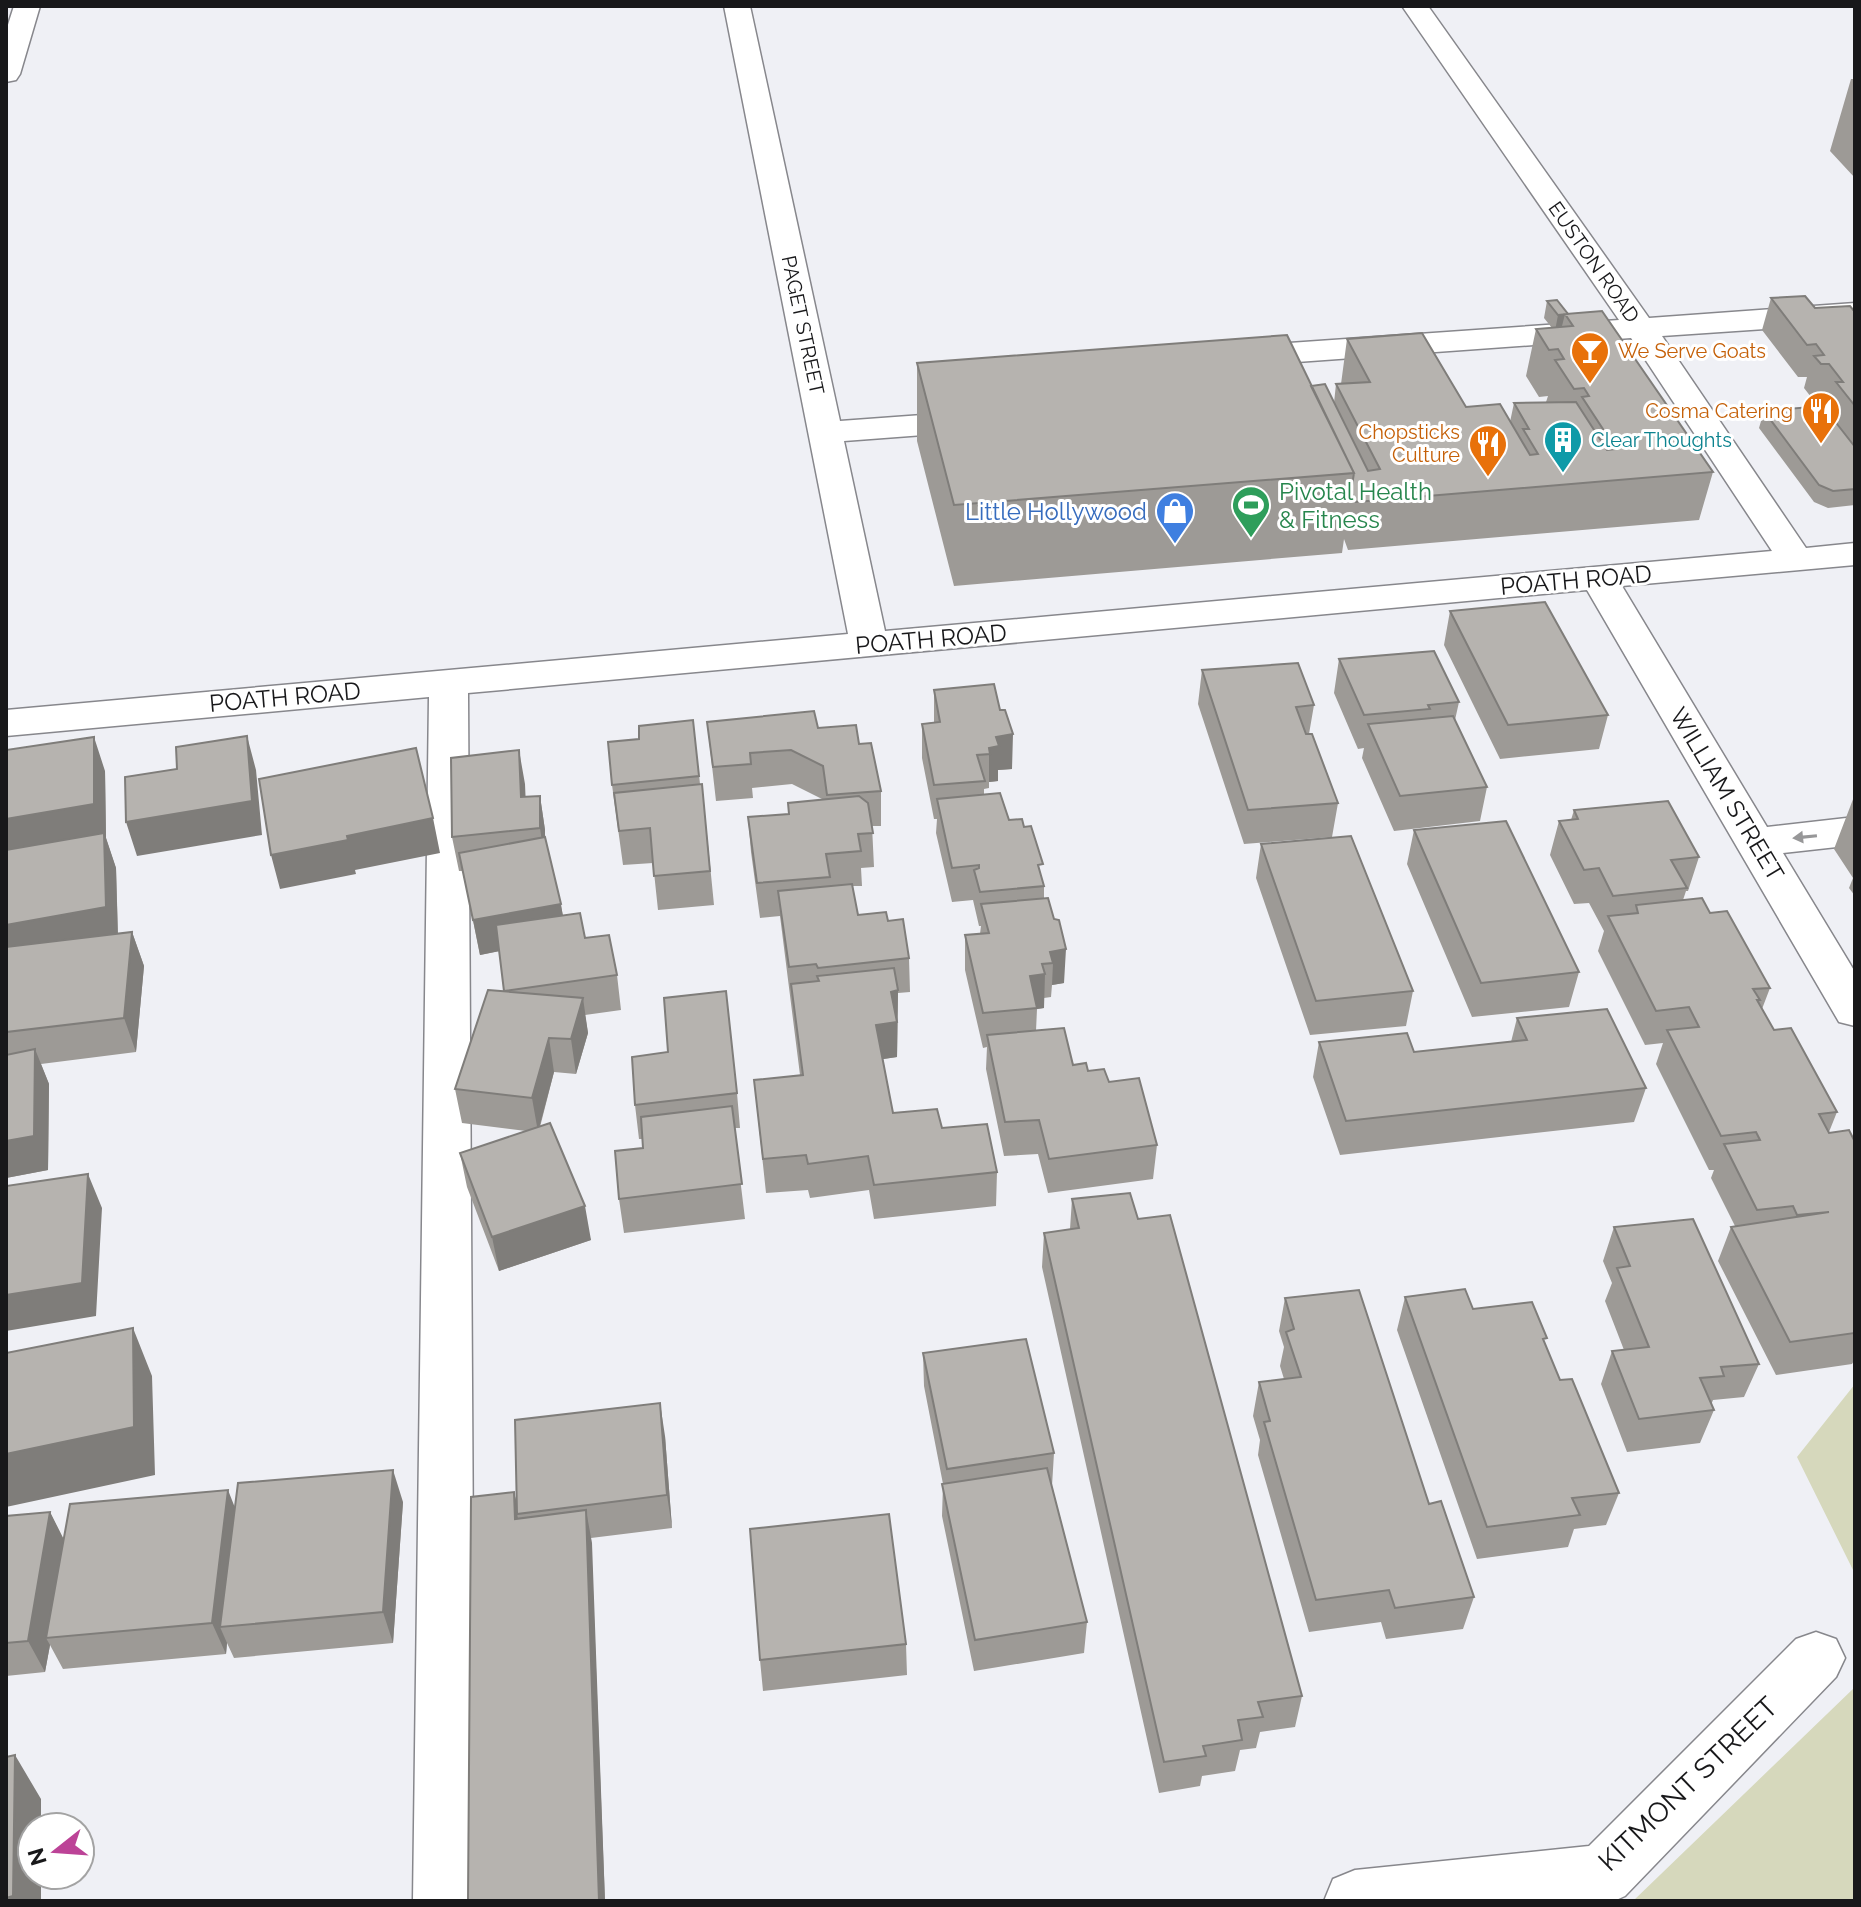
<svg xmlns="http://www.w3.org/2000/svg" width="1861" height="1907" font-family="Raleway,sans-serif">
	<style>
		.green { fill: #d6d8bc }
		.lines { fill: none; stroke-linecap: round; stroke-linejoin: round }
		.minor-casing { stroke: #87878c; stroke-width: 3 }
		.minor { fill: #fff; fill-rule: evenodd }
		.wall { fill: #9d9a96 }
		.shaded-wall { fill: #7f7d7a }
		.building { fill: #b6b3af; stroke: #7f7d7a; stroke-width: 2 }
		.oneway { fill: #979798 }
		.labels { text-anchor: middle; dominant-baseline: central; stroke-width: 6; stroke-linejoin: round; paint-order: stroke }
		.far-street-label { font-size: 20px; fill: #18181a; stroke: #fff }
		.far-food-label { font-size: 20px; fill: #c56008; stroke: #fff; text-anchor: end }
		.far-culture-label { font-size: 20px; fill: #0d838f; stroke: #fff; text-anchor: start }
		.leisure-label { font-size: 24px; fill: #27864d; stroke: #fff; text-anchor: start }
		.shop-label { font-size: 24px; fill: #366cbe; stroke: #fff; text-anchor: end }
		.street-label { font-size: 24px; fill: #18181a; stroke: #fff }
		.near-street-label { font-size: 28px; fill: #18181a; stroke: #fff }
	</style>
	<rect width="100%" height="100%" fill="#eff0f5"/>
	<!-- green -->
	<path class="green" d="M1855,1384V1574L1797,1457Z
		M1855,1687V1901H1633Z"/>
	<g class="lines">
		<!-- minor casing -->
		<g class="minor-casing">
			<path id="minor" d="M14,6H40L20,74L16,80L6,82V31Z
				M724,6H750L840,421L977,411L989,414L994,421L989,428L977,431L844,441L885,631L1772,551L1631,338L1297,362C1276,375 1256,394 1231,388L1226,381L1231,374L1277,346L1289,343L1619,320L1402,6H1428L1649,318L1855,303V323L1662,336L1806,548L1855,543V565L1622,586L1767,827L1855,817V845L1783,853L1855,972V1026L1839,1022L1587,590L468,693L475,1901H413L429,697L6,736V710L848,634Z
				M1816,1632L1836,1639L1845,1658L1836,1677L1625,1896L1614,1901H1324L1333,1879L1355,1870L1589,1846L1796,1639Z"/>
		</g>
		<!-- minor -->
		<use href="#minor" class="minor"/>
	</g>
	<!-- wall -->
	<path class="wall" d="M1851,79H1855V178L1830,151Z
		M1771,298L1815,308L1855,312V505L1828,508L1814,502L1759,428L1764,411H1827L1828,407L1819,396L1811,397L1804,388L1807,377H1798L1762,330Z
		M1547,301L1568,314L1713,472L1699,520L1348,550L1344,539L1342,553L954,586L917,441V363L1311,386L1334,403L1336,384H1341L1347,339L1466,407L1510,422L1514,403L1546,402L1548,396L1539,397L1526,376L1536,329L1552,328L1544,318Z
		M1450,611L1608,715L1599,749L1500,759L1444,645Z
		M1339,659L1459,702L1455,720L1487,787L1480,821L1394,831L1362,758L1364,748L1358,749L1334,693Z
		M1202,670L1314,705L1309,734L1338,803L1332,837L1413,991L1406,1026L1310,1035L1256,878L1261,844L1331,837L1244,844L1198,704Z
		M934,690L1012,769L998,770V781L989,782V788L984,789V794L1009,820L1024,827L1044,886V898L1064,983L1052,985L1051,997L1044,998V1008L1037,1009L1036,1031L1073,1065L1088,1071L1109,1082L1157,1145L1153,1179L1048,1193L1038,1154L1004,1156L986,1069L987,1047L983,1048L965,970V935L980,934L981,926H979L973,900L952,902L936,833L937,819H934L922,758V724L934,722Z
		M693,720L700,784H702L714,905L658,910L653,863L623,865L612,785L639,739Z
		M707,722L818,728L859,744L881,791V826H872L874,867L861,868L862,886H852L858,915L888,921L909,958L910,992L898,993L897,1057L883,1059L893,1113L942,1128L997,1172L996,1206L874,1219L869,1190L810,1198L808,1190L766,1193L754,1080L800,1075L780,916L760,918L751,852L748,817L789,814L822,799L792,784L752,788L753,798L716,801Z
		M6,750L105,771L106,838L116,868L118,934L132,932L144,966L136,1052L41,1064L49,1084L48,1170L6,1178Z
		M525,784V796H540L545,830V839L563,915L617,975L621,1010L585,1015L588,1033L576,1074L554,1072L540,1127L591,1240L499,1271L467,1187L460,1153L526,1131L462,1123L455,1089L504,991L499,951L480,955L463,871H459L452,837Z
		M1855,794V896L1849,888L1853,878L1834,849Z
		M1574,810L1699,857L1688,891H1686L1683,900L1710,913L1770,988L1762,1009L1774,1030L1837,1112L1829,1132L1855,1142V1359L1852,1364L1776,1375L1718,1261L1731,1227L1735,1226L1711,1178L1714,1170H1709L1656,1064L1663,1043L1645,1045L1598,951L1604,931L1589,903L1574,904L1550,855L1559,821L1571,820Z
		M1414,830L1579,972L1569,1007L1472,1017L1407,864Z
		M1517,1018L1646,1088L1634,1122L1340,1155L1313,1077L1319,1042L1414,1052L1511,1042Z
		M737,1093L740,1128H734L745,1219L624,1233L619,1199L643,1148L642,1139H639L635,1105Z
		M1072,1199L1138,1219L1302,1696L1295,1727L1260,1732L1256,1748L1240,1750L1235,1771L1202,1776L1200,1786L1159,1793L1042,1267L1044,1233L1070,1229Z
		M1614,1227L1759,1364L1744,1397L1713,1400L1711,1405L1714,1410L1700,1443L1627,1452L1601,1384L1612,1351L1624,1350L1605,1301L1612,1283L1603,1261Z
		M1405,1297L1473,1309L1545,1344L1560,1380L1619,1493L1606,1525L1574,1529L1568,1547L1477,1559L1397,1330Z
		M1285,1298L1429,1504L1474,1597L1463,1629L1386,1639L1381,1622L1309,1632L1258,1455L1260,1440L1253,1416L1259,1382L1284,1379L1280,1366L1284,1347L1279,1331Z
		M923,1353L1054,1453L1052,1486L1087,1622L1084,1653L974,1671L942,1516L943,1484L924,1386Z
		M665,1436L672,1528L591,1538L605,1901H468L514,1492L517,1504Z
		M403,1502L393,1643L234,1658L227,1643L226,1654L63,1669L50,1645L45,1672L6,1676V1516L50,1512L64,1540L235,1507Z
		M906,1644L907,1675L763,1691L760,1660Z"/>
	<!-- shaded-wall -->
	<path class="shaded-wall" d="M1565,314L1561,330L1555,331L1558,315Z
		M1013,734L1012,769L998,770V781L989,782V748L996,737Z
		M247,736L256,770L262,835L137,856L126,822Z
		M94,737L105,771L106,838L116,868L118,942L6,961V819Z
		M519,750L525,784L527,831L521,797Z
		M540,796L545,830V863L540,828Z
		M433,818L440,853L355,870L356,874L280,889L271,855L347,836Z
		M561,904L566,938L480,955L473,920Z
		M132,932L144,966L136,1052L124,1018Z
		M1066,949L1064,983L1052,985L1053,963L1050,952Z
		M1045,974L1044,1008L1037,1009L1030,976Z
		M898,990L897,1057L877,1060L876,1025L891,992Z
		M583,998L588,1033L576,1074L571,1039Z
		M549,1038L554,1072L538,1132L532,1098Z
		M35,1049L49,1084L48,1170L6,1178V1141Z
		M88,1174L102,1208L96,1316L6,1331V1295Z
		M585,1206L591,1240L499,1271L492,1237Z
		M133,1328L152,1376L155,1475L6,1507V1454Z
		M660,1403L665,1436L672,1528L667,1495Z
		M393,1470L403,1502L393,1643L383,1612Z
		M228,1490L241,1523L220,1627L227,1643L226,1654L212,1623Z
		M514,1492L519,1513L517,1514L522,1535L515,1519Z
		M586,1510L592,1543L605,1901H599Z
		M50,1512L66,1544L46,1638L50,1645L45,1672L28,1641Z
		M15,1755L41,1799V1827H32V1875H41V1901H6Z"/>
	<!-- building -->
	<path class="building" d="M1805,296L1815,308L1850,306L1855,312V406L1836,382H1843L1829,364H1821L1814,356L1824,355L1816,344L1807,345L1771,298Z
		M1557,300L1568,314L1558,315L1547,301Z
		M1602,311L1713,472L1356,502L1351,492L1354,473L1311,386L1325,384L1368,471L1380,469L1336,384L1370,382L1347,339L1422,333L1466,407L1500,404L1530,455L1538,454L1523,429H1529L1514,403L1576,402L1607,450L1616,449L1582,397L1589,396L1584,388L1574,389L1555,360L1564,359L1558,349L1549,350L1536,329L1573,326L1565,314Z
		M1287,335L1354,473L954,505L917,363Z
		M1823,406L1855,447V489L1833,491L1819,485L1764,411Z
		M1545,602L1608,715L1508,725L1450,611Z
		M1434,651L1459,702L1428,705L1430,709L1364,715L1339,659Z
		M1298,663L1314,705L1296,707L1306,734H1312L1338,803L1248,810L1202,670Z
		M994,684L1000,710H1005L1013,734L996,737L999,746L989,748L990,754L977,755L985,781L934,785L922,724L940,722L934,690Z
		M814,711L818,728L856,725L859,744L871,743L881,791L827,795L823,766L791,750L750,753L751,764L713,767L707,722Z
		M1453,716L1487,787L1400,796L1368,724Z
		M693,720L699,776L612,785L608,742L639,739V726Z
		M247,736L252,801L126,822L125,777L177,769L176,747Z
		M94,737V804L6,819V750Z
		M416,748L433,818L347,836L348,840L271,855L259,779Z
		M519,750L521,797L540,796V828L452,837L451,758Z
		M702,784L710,871L654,876L650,828L619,831L614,793Z
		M1000,793L1009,820L1022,819L1024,827L1031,826L1043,864L1038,865L1044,886L980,892L974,870L979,868V865L952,868L937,799Z
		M859,796L868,803L873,833L858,834L861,851L826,854L830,877L757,883L748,817L789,814L788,803Z
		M1668,801L1699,857L1671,860L1687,888L1613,896L1599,868L1584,870L1559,821L1578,819L1574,810Z
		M1506,821L1579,972L1481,983L1414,830Z
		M104,833L106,907L6,925V850Z
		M1351,836L1413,991L1316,1001L1261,844Z
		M545,837L561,904L473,920L459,853Z
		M852,884L858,915L886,912L888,921L903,919L909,958L818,968L816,964L789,967L778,891Z
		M1048,898L1054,919L1059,920L1066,949L1050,952L1053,963L1042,964L1045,974L1030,976L1037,1008L983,1013L965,935L989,933L981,904Z
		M1702,898L1710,913L1727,911L1770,988L1753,989L1760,1000H1757L1774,1030L1791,1028L1837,1112L1819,1114L1829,1133L1849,1130L1855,1142V1333L1790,1342L1731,1227L1829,1212L1797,1215L1793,1206L1757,1210L1724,1144L1760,1140L1756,1132L1721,1136L1667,1030L1699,1027L1689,1007L1656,1011L1608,916L1638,913L1636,905Z
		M580,913L585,938L609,935L617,975L504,991L496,925Z
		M132,932L124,1018L6,1032V947Z
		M894,968L898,990L891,992L897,1022L876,1025L893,1113L937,1109L942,1128L987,1124L997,1172L874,1185L868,1156L808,1164L806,1155L763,1159L754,1080L803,1075L791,984L819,981L817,976Z
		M488,990L583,998L571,1039L549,1038L532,1098L455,1089Z
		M726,991L737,1093L635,1105L632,1057L668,1052L664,998Z
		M1607,1009L1646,1088L1346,1121L1319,1042L1407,1033L1414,1052L1527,1040L1517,1018Z
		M1064,1028L1073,1065L1086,1063L1088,1071L1104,1069L1109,1082L1139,1078L1157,1145L1049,1159L1039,1120L1005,1122L987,1035Z
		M35,1049L34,1136L6,1141V1055Z
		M732,1106L742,1184L619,1199L615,1151L643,1148L641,1117Z
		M550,1123L585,1206L492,1237L460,1153Z
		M88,1174L82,1283L6,1295V1186Z
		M1130,1193L1138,1219L1170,1215L1302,1696L1258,1702L1263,1717L1238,1720L1242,1740L1203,1746L1206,1756L1164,1762L1044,1233L1079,1228L1072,1199Z
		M1693,1219L1759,1364L1721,1367L1724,1376L1700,1378L1714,1410L1639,1419L1612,1351L1649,1347L1617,1268L1630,1266L1614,1227Z
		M1465,1289L1473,1309L1532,1302L1547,1338L1543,1339L1560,1380L1572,1379L1619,1493L1572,1498L1580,1515L1487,1527L1405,1297Z
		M1359,1290L1429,1504L1441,1501L1474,1597L1395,1608L1389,1590L1316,1600L1264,1422L1270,1421L1259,1382L1301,1377L1286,1332L1294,1329L1285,1298Z
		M133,1328L134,1427L6,1454V1353Z
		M1026,1339L1054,1453L947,1469L923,1353Z
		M660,1403L667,1495L517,1514L515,1420Z
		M1047,1468L1087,1622L975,1640L942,1484Z
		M393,1470L383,1612L220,1627L238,1483Z
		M228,1490L212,1623L46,1638L70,1504Z
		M514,1492L515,1519L586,1510L599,1901H468L471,1497Z
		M50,1512L28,1641L6,1643V1516Z
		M889,1514L906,1644L760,1660L750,1529Z
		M15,1755L13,1896L6,1898V1757Z"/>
	<!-- one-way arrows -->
	<defs><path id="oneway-solid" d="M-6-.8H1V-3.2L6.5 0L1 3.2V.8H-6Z" transform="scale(2)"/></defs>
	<use class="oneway" href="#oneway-solid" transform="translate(1805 837) rotate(174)"/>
	<!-- icons -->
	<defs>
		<g id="bar-pin" transform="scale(2)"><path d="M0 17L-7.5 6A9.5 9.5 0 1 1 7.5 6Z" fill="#e8710a" stroke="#fff"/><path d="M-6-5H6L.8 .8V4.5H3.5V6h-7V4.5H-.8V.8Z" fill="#fff"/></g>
		<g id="restaurant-pin" transform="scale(2)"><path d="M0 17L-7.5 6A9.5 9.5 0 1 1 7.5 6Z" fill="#e8710a" stroke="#fff"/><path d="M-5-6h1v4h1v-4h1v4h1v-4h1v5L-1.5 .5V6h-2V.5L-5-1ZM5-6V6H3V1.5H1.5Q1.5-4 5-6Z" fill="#fff"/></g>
		<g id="building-pin" transform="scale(2)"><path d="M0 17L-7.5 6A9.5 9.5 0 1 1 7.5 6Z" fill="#0f9aa8" stroke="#fff"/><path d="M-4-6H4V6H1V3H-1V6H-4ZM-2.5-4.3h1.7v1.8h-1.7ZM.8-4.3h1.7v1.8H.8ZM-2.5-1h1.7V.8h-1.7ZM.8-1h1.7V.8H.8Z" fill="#fff"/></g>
		<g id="stadium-pin" transform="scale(2)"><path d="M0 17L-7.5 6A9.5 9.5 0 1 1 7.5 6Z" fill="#2e9e5b" stroke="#fff"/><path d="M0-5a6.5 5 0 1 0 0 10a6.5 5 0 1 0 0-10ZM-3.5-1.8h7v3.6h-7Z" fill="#fff"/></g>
		<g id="shop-pin" transform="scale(2)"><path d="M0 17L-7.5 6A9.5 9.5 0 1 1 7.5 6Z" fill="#3f7fe0" stroke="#fff"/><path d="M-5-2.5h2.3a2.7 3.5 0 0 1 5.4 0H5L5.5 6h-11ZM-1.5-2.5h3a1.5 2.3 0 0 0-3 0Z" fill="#fff"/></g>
	</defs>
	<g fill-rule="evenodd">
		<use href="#bar-pin" x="1590" y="351"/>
		<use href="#restaurant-pin" x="1821" y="411"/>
		<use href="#building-pin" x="1563" y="440"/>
		<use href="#restaurant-pin" x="1488" y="444"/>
		<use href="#stadium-pin" x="1251" y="505"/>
		<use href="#shop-pin" x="1175" y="511"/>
	</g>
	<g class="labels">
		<!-- far-street labels -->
		<g class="far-street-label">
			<text transform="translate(1594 262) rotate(55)">EUSTON ROAD</text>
			<text transform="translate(803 325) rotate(78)">PAGET STREET</text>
		</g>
		<!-- far-food labels -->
		<g class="far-food-label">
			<text x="1618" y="351" text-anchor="start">We Serve Goats</text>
			<text x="1793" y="411">Cosma Catering</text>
			<text x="1460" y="432">Chopsticks<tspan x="1460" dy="23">Culture</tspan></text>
		</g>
		<!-- far-culture labels -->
		<g class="far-culture-label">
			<text x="1591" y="440">Clear Thoughts</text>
		</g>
		<!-- leisure labels -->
		<g class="leisure-label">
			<text x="1279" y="491">Pivotal Health<tspan x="1279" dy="28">&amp; Fitness</tspan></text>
		</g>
		<!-- shop labels -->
		<g class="shop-label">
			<text x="1147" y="511">Little Hollywood</text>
		</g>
		<!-- street labels -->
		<g class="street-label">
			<text transform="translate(1576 580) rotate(-5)">POATH ROAD</text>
			<text transform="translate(931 639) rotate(-5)">POATH ROAD</text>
			<text transform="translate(285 697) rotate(-5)">POATH ROAD</text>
			<text transform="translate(1727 794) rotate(59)">WILLIAM STREET</text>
		</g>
		<!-- near-street labels -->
		<g class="near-street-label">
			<text transform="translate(1688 1784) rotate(-44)">KITMONT STREET</text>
		</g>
	</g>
	<!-- border -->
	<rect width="1861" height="1907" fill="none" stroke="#18181a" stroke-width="16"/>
	<!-- north arrow -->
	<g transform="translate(56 1851) rotate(253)"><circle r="38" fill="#ffffff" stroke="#a3a3a3" stroke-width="2"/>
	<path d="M0-6L14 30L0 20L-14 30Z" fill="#bc4397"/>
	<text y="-12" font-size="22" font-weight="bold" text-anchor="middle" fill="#18181a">N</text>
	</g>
</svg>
